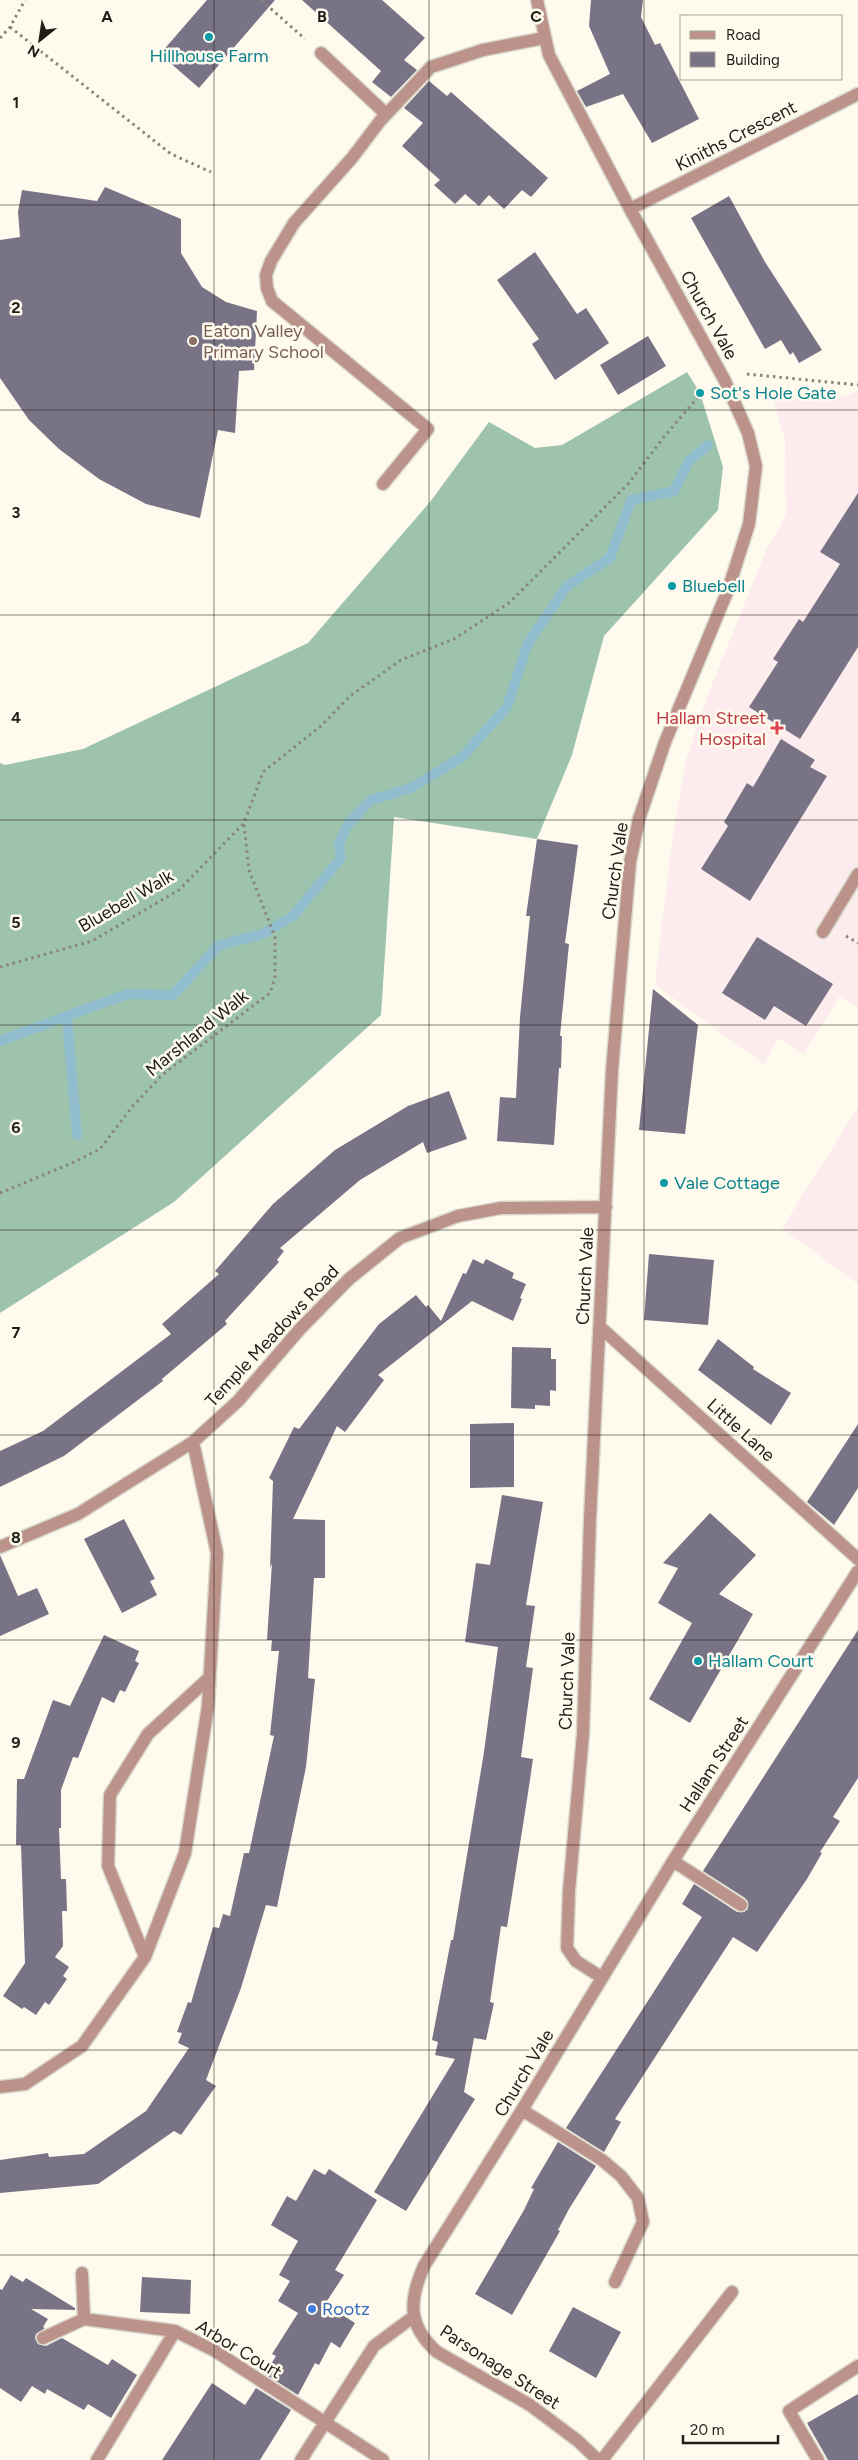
<svg xmlns="http://www.w3.org/2000/svg" width="858" height="2460" font-family="Figtree,sans-serif">
	<style>
		.medical { fill: #fdeced }
		.forest { fill: #9ec3ac }
		.lines { fill: none; stroke-linecap: round; stroke-linejoin: round }
		.stream { stroke: #92bdce; stroke-width: 10 }
		.building { fill: #797386 }
		.minor-casing { stroke: #dad8cc; stroke-width: 15 }
		.path { stroke: #88867b; stroke-width: 3; stroke-dasharray: 2.5 4; stroke-linecap: butt }
		.minor { stroke: #bb938a; stroke-width: 12 }
		.grid { fill: none; stroke: #201f17; stroke-width: 1; stroke-opacity: 0.55 }
		.culture-dot { fill: #0f9aa8; stroke: #fefbee; stroke-width: 2 }
		.education-dot { fill: #8d6e63; stroke: #fefbee; stroke-width: 2 }
		.health-dot { fill: #e0444e; stroke: #fefbee; stroke-width: 2 }
		.shop-dot { fill: #3f7fe0; stroke: #fefbee; stroke-width: 2 }
		.labels { text-anchor: middle; dominant-baseline: central; stroke-width: 5; stroke-linejoin: round; paint-order: stroke }
		.culture-label { font-size: 18px; fill: #0d838f; stroke: #fefbee; text-anchor: start }
		.street-label { font-size: 18px; fill: #201f17; stroke: #fefbee }
		.education-label { font-size: 18px; fill: #785e54; stroke: #fefbee; text-anchor: start }
		.health-label { font-size: 18px; fill: #be3a42; stroke: #fefbee; text-anchor: end }
		.shop-label { font-size: 18px; fill: #366cbe; stroke: #fefbee; text-anchor: start }
		.grid-label { font-size: 16px; text-anchor: middle; font-weight: bold; fill: #201f17; stroke: #fefbee; stroke-width: 5; stroke-linejoin: round; paint-order: stroke }
	</style>
	<rect width="100%" height="100%" fill="#fefbee"/>
	<!-- medical -->
	<path class="medical" d="M855,392L858,393V1009L840,996L803,1054L779,1038L764,1064L655,985L672,839L686,760L707,697L768,545L778,532L786,513L785,441L772,396L819,402V393L843,397Z
		M858,1107V1284L782,1228Z"/>
	<!-- forest -->
	<path class="forest" d="M687,372L700,393L723,467L718,510L604,636L572,755L537,839L394,817L381,1015L174,1202L0,1313V763L5,765L83,749L308,643L430,502L489,422L535,448L562,445Z"/>
	<g class="lines">
		<!-- stream -->
		<path class="stream" d="M67,1018L77,1135
			M0,1041L127,994L173,995L219,945L263,934L293,916L341,858L339,844L348,824L371,800L411,788L463,756L507,707L528,643L567,586L610,558L631,500L674,491L689,461L708,445"/>
	</g>
	<!-- building -->
	<path class="building" d="M207,0H275L199,88L160,54Z
		M302,0H382L425,38L404,60L417,70L391,97L372,82L381,71Z
		M591,0H643L641,17L655,45L660,43L699,119L652,143L623,94L586,107L577,91L610,74L589,26Z
		M429,81L447,96L451,92L548,178L531,197L522,190L504,209L489,195L479,206L465,194L455,204L434,185L440,180L402,146L423,123L404,108Z
		M105,187L181,219V253L202,287L226,302L257,311L254,370L239,371L235,433L218,430L200,518L146,504L99,479L59,449L29,420L0,378V240L20,237L18,212L22,190L97,201Z
		M729,196L765,262L822,350L799,363L793,352L790,355L781,340L765,349L691,218Z
		M535,252L577,314L586,308L609,343L555,380L532,344L539,339L497,280Z
		M648,336L666,366L618,395L600,365Z
		M858,493V647L800,739L749,707L778,662L773,659L799,619L803,622L840,564L820,552Z
		M781,739L815,760L810,767L827,776L750,901L701,869L728,826L724,822L747,783L753,787Z
		M537,839L578,845L565,943L569,944L560,1036H562L561,1068H559L554,1145L497,1141L500,1097L516,1098L520,1017L530,916H526Z
		M757,937L833,984L806,1026L774,1006L765,1020L722,993Z
		M653,989L698,1025L685,1134L639,1130Z
		M449,1091L467,1139L427,1153L423,1142L360,1180L280,1248L284,1251L277,1260L279,1262L225,1321L227,1324L162,1379L163,1381L64,1456L0,1487V1451L43,1431L171,1334L162,1324L219,1274L215,1271L273,1204L335,1150L408,1106Z
		M649,1254L714,1260L708,1325L644,1320Z
		M473,1259L483,1264L486,1259L514,1273L512,1278L526,1284L520,1298L522,1299L513,1321L472,1301L378,1375L384,1380L345,1432L337,1426L293,1519L325,1520V1578H314L308,1678L315,1679L306,1767L277,1907L266,1905L241,1988L206,2080L216,2086L181,2135L174,2131L98,2184L0,2193V2160L48,2153L49,2157L84,2154L146,2111L189,2048L178,2043L182,2033L177,2032L188,2002L191,2003L213,1927L219,1928L223,1914L230,1916L244,1853H249L274,1736L270,1735L279,1651H271L272,1640H267L272,1563L270,1568L273,1481L269,1478L294,1427L299,1429L379,1324L416,1295L426,1307L428,1305L441,1321L463,1273L466,1274Z
		M718,1339L754,1367L753,1369L791,1393L771,1425L698,1370Z
		M512,1347L551,1348V1359H556V1391L550,1390V1406L535,1405V1409L511,1408Z
		M514,1423V1487L470,1488V1424Z
		M858,1424V1488L834,1525L807,1502Z
		M502,1495L543,1502L526,1605L535,1606L526,1667L533,1668L521,1757L533,1759L528,1793L507,1927L501,1926L490,2002L494,2003L486,2040L474,2038L464,2092L475,2099L406,2211L374,2192L455,2059L435,2055L438,2042L432,2040L451,1940H453L484,1752L498,1647L465,1642L476,1563L490,1565Z
		M710,1513L756,1555L719,1594L753,1614L690,1723L649,1699L692,1623L658,1603L678,1568L663,1563Z
		M124,1519L155,1579L150,1581L157,1595L122,1613L84,1539Z
		M0,1555L18,1596L37,1588L49,1614L0,1636Z
		M858,1630V1778L833,1817L840,1821L820,1852L822,1853L807,1879L757,1952L733,1937L615,2119L621,2122L604,2152L566,2128L702,1917L682,1904L694,1884L737,1912H744L748,1909V1902L745,1898L703,1871Z
		M104,1635L139,1651L135,1661L139,1663L125,1692L120,1690L114,1703L102,1697L78,1758L73,1757L61,1790V1828H59L61,1879H66L67,1911H62L63,1946L55,1957L69,1967L63,1976L67,1979L49,2005L45,2002L36,2015L24,2007L22,2009L3,1996L25,1963L21,1845H16L17,1779H24L53,1700L70,1706Z
		M558,2142L596,2166L569,2209L558,2230L560,2231L512,2315L475,2294L524,2210L534,2189L531,2188Z
		M314,2169L325,2175L329,2169L377,2200L335,2270L344,2275L325,2304L355,2323L340,2348L331,2342L319,2365L315,2363L298,2395L265,2374L276,2356L272,2354L298,2313L278,2301L290,2281L279,2275L298,2241L271,2225L287,2196L296,2201Z
		M11,2275L23,2282L26,2278L75,2308V2310L31,2309L48,2319L43,2327L45,2328L36,2334L35,2338L38,2344L46,2346L62,2338L108,2365L112,2359L137,2375L111,2418L88,2404L84,2410L47,2389L45,2394L32,2386L21,2402L0,2388V2289L2,2290Z
		M142,2277L191,2280L190,2314L140,2312Z
		M573,2307L621,2332L596,2378L549,2351Z
		M212,2383L245,2405L256,2388L291,2410L260,2460H162Z
		M858,2394V2460H828L807,2423Z"/>
	<g class="lines">
		<!-- minor casing -->
		<g class="minor-casing">
			<path id="minor" d="M537,0L549,55L630,209L724,379L748,433L756,466L749,524L728,590L665,742L639,819L630,862L612,1070L590,1519L583,1734L569,1891L567,1948L576,1961L601,1977
				M321,53L386,114
				M630,209L858,94
				M383,484L428,429L272,301L267,288L266,275L271,261L294,223L352,158L380,121L431,67L483,50L544,38
				M823,932L858,874
				M600,1327L858,1559
				M193,1442L238,1401L300,1329L349,1279L400,1238L458,1216L501,1208L606,1207
				M0,1547L78,1514L193,1442L217,1553L208,1706L185,1853L145,1957L82,2046L25,2084L0,2087
				M673,1861L741,1905
				M145,1957L108,1866L110,1795L148,1734L210,1677
				M522,2110L602,2160L621,2176L638,2198L643,2222L615,2282
				M82,2273L84,2319
				M43,2338L84,2319L175,2331L215,2351L383,2460
				M97,2460L175,2331
				M301,2460L374,2346L413,2317
				M598,2460L578,2441L530,2405L437,2352C407,2325 409,2300 424,2266L522,2110L673,1861L858,1571
				M602,2460L732,2292
				M818,2460L789,2411L858,2366"/>
		</g>
		<!-- path -->
		<path class="path" d="M261,0L305,39
			M10,27L171,154L211,172
			M0,38L10,27L25,0
			M747,374L858,385
			M846,936L858,943
			M0,967L92,941L179,890L244,823L263,772L321,726L350,696L401,660L454,639L509,603L628,484L664,437L704,390
			M0,1193L72,1163L100,1149L132,1107L162,1075L270,993L275,978V937L249,870L244,824"/>
		<!-- minor -->
		<use href="#minor" class="minor"/>
	</g>
	<!-- grid -->
	<path class="grid" d="M214,0V2460M429,0V2460M644,0V2460M0,205H858M0,410H858M0,615H858M0,820H858M0,1025H858M0,1230H858M0,1435H858M0,1640H858M0,1845H858M0,2050H858M0,2255H858"/>
	<!-- markers -->
	<g class="culture-dot">
		<circle cx="209" cy="37" r="5"/>
		<circle cx="700" cy="393" r="5"/>
		<circle cx="672" cy="586" r="5"/>
		<circle cx="664" cy="1183" r="5"/>
		<circle cx="698" cy="1661" r="5"/>
	</g>
	<circle class="education-dot" cx="193" cy="341" r="5"/>
	<path class="health-dot" d="M774.5 720.5h5v5h5v5h-5v5h-5v-5h-5v-5h5z"/>
	<circle class="shop-dot" cx="312" cy="2309" r="5"/>
	<g class="labels">
		<!-- culture labels -->
		<g class="culture-label">
			<text x="209" y="56" text-anchor="middle">Hillhouse Farm</text>
			<text x="710" y="393">Sot's Hole Gate</text>
			<text x="682" y="586">Bluebell</text>
			<text x="674" y="1183">Vale Cottage</text>
			<text x="708" y="1661">Hallam Court</text>
		</g>
		<!-- street labels -->
		<g class="street-label">
			<text transform="translate(736 136) rotate(-27)">Kiniths Crescent</text>
			<text transform="translate(709 315) rotate(61)">Church Vale</text>
			<text transform="translate(615 871) rotate(-82)">Church Vale</text>
			<text transform="translate(126 901) rotate(-30)">Bluebell Walk</text>
			<text transform="translate(197 1033) rotate(-39)">Marshland Walk</text>
			<text transform="translate(585 1276) rotate(-87)">Church Vale</text>
			<text transform="translate(272 1336) rotate(-47)">Temple Meadows Road</text>
			<text transform="translate(741 1430) rotate(42)">Little Lane</text>
			<text transform="translate(567 1681) rotate(-88)">Church Vale</text>
			<text transform="translate(714 1764) rotate(-57)">Hallam Street</text>
			<text transform="translate(524 2073) rotate(-59)">Church Vale</text>
			<text transform="translate(239 2349) rotate(31)">Arbor Court</text>
			<text transform="translate(500 2367) rotate(33)">Parsonage Street</text>
		</g>
		<!-- education labels -->
		<g class="education-label">
			<text x="203" y="331">Eaton Valley<tspan x="203" dy="21">Primary School</tspan></text>
		</g>
		<!-- health labels -->
		<g class="health-label">
			<text x="766" y="718">Hallam Street<tspan x="766" dy="21">Hospital</tspan></text>
		</g>
		<!-- shop labels -->
		<g class="shop-label">
			<text x="322" y="2309">Rootz</text>
		</g>
	</g>
	<g class="grid-label">
		<text x="107" y="22">A</text>
		<text x="322" y="22">B</text>
		<text x="536" y="22">C</text>
		<text x="16" y="108">1</text>
		<text x="16" y="313">2</text>
		<text x="16" y="518">3</text>
		<text x="16" y="723">4</text>
		<text x="16" y="928">5</text>
		<text x="16" y="1133">6</text>
		<text x="16" y="1338">7</text>
		<text x="16" y="1543">8</text>
		<text x="16" y="1748">9</text>
	</g>
	<!-- legend -->
	<rect x="680" y="15" width="162" height="65" fill="#fefbee" stroke="#a5a398"/>
	<rect x="690" y="31" width="25" height="8" fill="#bb938a" stroke="#a5a398"/>
	<text x="726" y="40" font-size="15" fill="#201f17">Road</text>
	<rect x="690" y="52" width="25" height="15" fill="#797386" stroke="#a5a398"/>
	<text x="726" y="65" font-size="15" fill="#201f17">Building</text>
	<!-- north arrow -->
	<g transform="translate(40 40) rotate(210)" stroke="#fefbee" stroke-width="4" paint-order="stroke">
	<path d="M0-4L9 19L0 12L-9 19Z" fill="#201f17"/>
	<text y="-8" font-size="14" font-weight="bold" text-anchor="middle" fill="#201f17">N</text>
	</g>
	<!-- scale -->
	<path d="M683 2435v8h95v-8" fill="none" stroke="#201f17" stroke-width="2.5"/>
	<text x="690" y="2435" font-size="15" fill="#201f17" stroke="#fefbee" stroke-width="4" paint-order="stroke">20 m</text>
</svg>
